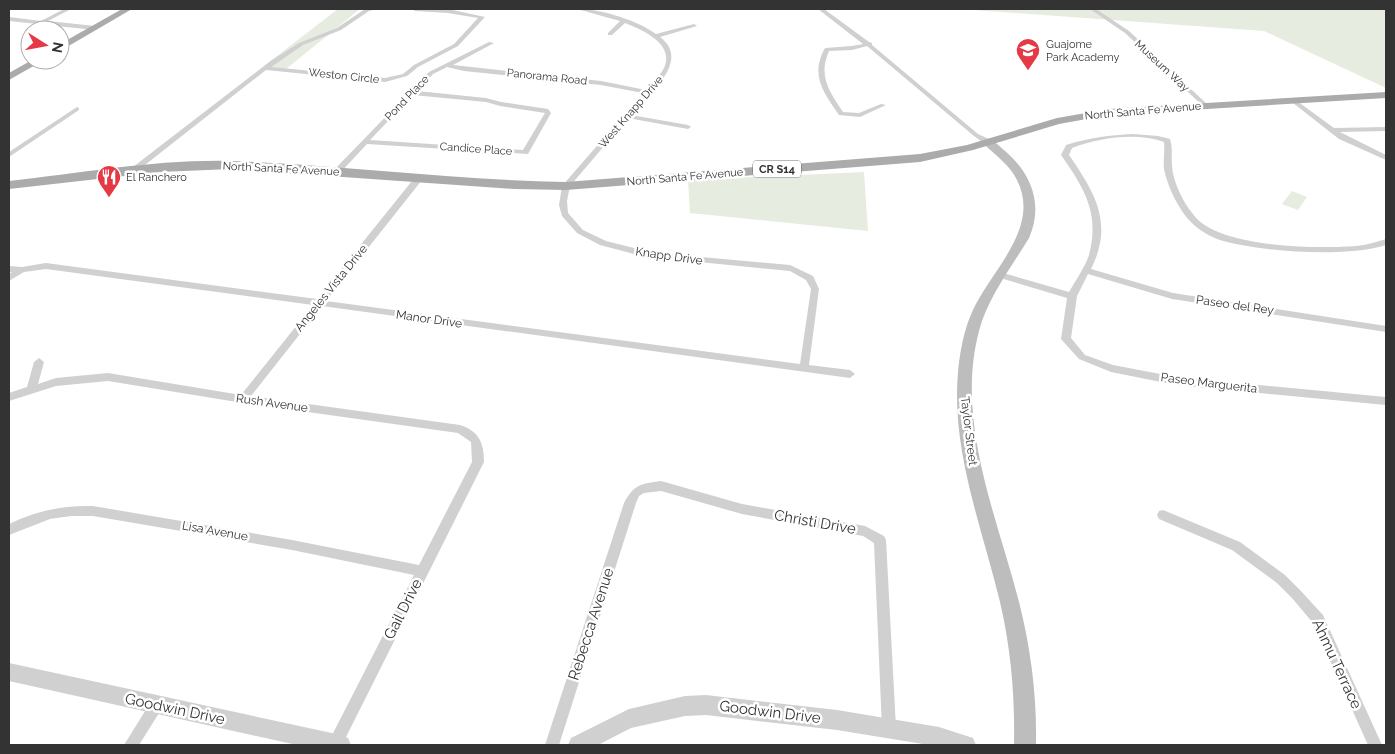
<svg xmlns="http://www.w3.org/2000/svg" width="1395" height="754" font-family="Raleway,sans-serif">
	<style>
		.green { fill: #e6ecdf }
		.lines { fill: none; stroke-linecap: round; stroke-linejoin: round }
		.minor { fill: #d0d0d0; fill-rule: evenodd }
		.tertiary { fill: #d0d0d0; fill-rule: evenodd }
		.secondary { fill: #bdbdbd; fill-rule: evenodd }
		.primary { fill: #ababab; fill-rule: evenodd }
		.labels { text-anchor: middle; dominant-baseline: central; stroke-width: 5; stroke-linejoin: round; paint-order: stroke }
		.far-poi-label { font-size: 11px; fill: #333; stroke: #fff; text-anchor: start }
		.far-street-label { font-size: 11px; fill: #333; stroke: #fff }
		.shield { fill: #fff; stroke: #707070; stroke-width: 1 }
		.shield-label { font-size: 11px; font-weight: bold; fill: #333 }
		.street-label { font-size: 12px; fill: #333; stroke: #fff }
		.near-street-label { font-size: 15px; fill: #333; stroke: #fff }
	</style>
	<rect width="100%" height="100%" fill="#fff"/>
	<!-- green -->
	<path class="green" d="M338,9H360L286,69L264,66Z
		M959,9H1386V88L1264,31Z
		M864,172L868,231L690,213L688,180Z
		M1292,191L1307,197L1298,210L1282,204Z"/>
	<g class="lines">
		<!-- minor -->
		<path class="minor" d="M64,9H71L48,21L95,26L98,28L95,30L9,21V17L41,21Z
			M365,9H377L369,11L341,30L303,45L271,67L385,78L403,74L414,65L454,44L478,18L448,13L415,11L412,9H448L485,17L458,46L418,67L407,76L385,82L266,70L136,172H133L129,170L272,60L299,43L337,28Z
			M577,9C599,8 639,21 656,34L694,24L697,26L660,37C692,61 648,95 631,115L688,125L691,127L688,129L628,118L570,186L567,201L568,213L583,230L606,241L634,248L669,254L790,265L813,276L819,289L809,365L850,370L855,374L850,378L322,306L251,396L460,425C479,431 484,443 484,462L342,745H327L414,575L292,550L93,516H71L50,519L9,535V524C36,511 63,505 93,506L292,540L419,565L472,462L471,442L458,433L243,403L108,381L56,386L9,401V393L27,387L34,362L39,358L44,362L38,384L56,378L108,373L241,395L313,305L46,269L24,272L9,281V274L12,272H9V266L22,267L46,263L317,299L416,176H422V180L326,301L800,364L811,289L806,280L790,271L669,259L634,254L600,245L577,233L562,216L559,205L562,186L643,93L601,85L464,71L447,67L433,74L417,91L486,98L501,102L548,109L551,113L528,154L367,144L339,174H333L332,172L429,72L489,42L494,43L453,65L601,81L646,90C652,83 660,76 664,68C675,44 643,30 625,23L612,35H608V33L620,21ZM413,95L486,102L500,106L545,113L523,150L370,140Z
			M818,9H824L869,42L872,43V45L978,134L991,140V144H985L974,136L867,46L852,50L829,51C818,76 829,91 843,112L859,113L881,104L886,105L860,117L839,115C823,92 810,75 825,48L852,46L863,44Z
			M1090,9H1096L1129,31L1208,105V107H1204L1125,33Z
			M1293,101H1297L1334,128L1386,127V131L1340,132L1386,155V160L1339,139L1293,103Z
			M77,107L79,108V110L9,157V152Z
			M1133,134L1158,136L1170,139C1173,148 1171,157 1172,166C1173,182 1183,202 1193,214C1216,248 1318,249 1356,246C1367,245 1376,242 1386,239V245C1348,258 1256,252 1217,239C1207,235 1196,228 1189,220C1178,208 1167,185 1164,169C1163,160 1165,151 1164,142C1136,132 1099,138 1072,148L1069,155C1095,193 1114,223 1091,269L1173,293L1386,326V332L1172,299L1088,274L1077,296L1071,338L1085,355L1113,365L1176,377L1386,397V405L1176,385L1111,372L1079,359L1061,339L1067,298L997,277L996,275L997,273L1000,272L1069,292C1076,280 1085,267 1089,255C1100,213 1084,188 1061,155L1066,145C1088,138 1110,135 1133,134Z
			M661,481L742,504L865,526L884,536L886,540L896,728L894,733L889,735L884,733L882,728L874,543L863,536L742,514L661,491L644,493L639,496L636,503L559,745H545L624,503C634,484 641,484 661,481Z
			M1163,510L1240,542L1285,575L1300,590L1323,615L1382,745H1368L1313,623L1292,598L1277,583L1232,550L1159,519L1157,515L1159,511Z
			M157,698L162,700L164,705L139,745H124L152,700Z"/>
		<!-- tertiary -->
		<path class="tertiary" d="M9,663L341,735L348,738L351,745H297L9,681Z
			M706,695L837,710L939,727L973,738L976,745H929L837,730L706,715L685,716L631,728L598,745H568L571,738L629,709L685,696Z"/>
		<!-- secondary -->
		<path class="secondary" d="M988,139C994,140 999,146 1004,150C1031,173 1044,204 1029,238C1011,268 988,297 979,331C955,422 997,516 1019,602C1031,649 1037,697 1036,745H1014C1015,697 1011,649 1000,602C982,527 951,451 958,372C960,351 964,329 973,310C992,269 1041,228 1017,180C1010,165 996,156 984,144L983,142Z"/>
		<!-- primary -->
		<path class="primary" d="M122,9H132L60,51V44Z
			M32,60H44L9,80V73Z
			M1386,92V98L1109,115L1059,124L973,150L920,162L566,190L514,189L231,169L160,172L9,189V181C82,173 158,159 232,161C344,165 454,180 566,182L920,154L967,145L1057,118L1109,109Z"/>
	</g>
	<!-- icons -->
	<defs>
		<g id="school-pin" transform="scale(1.25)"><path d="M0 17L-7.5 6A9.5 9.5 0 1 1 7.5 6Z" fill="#e63946" stroke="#fff"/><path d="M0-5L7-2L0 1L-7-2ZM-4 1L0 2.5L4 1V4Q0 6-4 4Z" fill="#fff"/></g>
		<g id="restaurant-pin" transform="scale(1.25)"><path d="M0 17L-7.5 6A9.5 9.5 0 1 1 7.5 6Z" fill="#e63946" stroke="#fff"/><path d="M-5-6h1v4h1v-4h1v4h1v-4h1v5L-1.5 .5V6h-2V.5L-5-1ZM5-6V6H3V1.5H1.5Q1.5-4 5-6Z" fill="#fff"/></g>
	</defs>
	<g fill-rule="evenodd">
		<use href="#school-pin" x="1028" y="50"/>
		<use href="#restaurant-pin" x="109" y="177"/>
	</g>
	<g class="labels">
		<!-- far-poi labels -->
		<g class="far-poi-label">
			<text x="1046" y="44">Guajome<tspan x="1046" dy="13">Park Academy</tspan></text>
			<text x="126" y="177">El Ranchero</text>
		</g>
		<!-- far-street labels -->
		<g class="far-street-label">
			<text transform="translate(1162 66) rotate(43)">Museum Way</text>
			<text transform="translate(344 76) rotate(6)">Weston Circle</text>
			<text transform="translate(547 77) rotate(6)">Panorama Road</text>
			<text transform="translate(407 98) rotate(-46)">Pond Place</text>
			<text transform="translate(1143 111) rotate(-5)">North Santa Fe Avenue</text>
			<text transform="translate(631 112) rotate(-49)">West Knapp Drive</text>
			<text transform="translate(476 149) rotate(4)">Candice Place</text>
			<text transform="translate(281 169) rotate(3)">North Santa Fe Avenue</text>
			<text transform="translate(685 177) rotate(-5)">North Santa Fe Avenue</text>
		</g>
		<!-- shield labels -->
		<rect class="shield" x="753" y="160.5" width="48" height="17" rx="4"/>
		<g class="shield-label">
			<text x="777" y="169">CR S14</text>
		</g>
		<!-- street labels -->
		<g class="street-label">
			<text transform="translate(669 256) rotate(8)">Knapp Drive</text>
			<text transform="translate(331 288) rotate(-51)">Angeles Vista Drive</text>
			<text transform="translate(1235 305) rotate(8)">Paseo del Rey</text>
			<text transform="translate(429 319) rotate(8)">Manor Drive</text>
			<text transform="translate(1209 383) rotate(7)">Paseo Marguerita</text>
			<text transform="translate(272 403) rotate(8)">Rush Avenue</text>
			<text transform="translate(969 431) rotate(83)">Taylor Street</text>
			<text transform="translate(215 531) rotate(10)">Lisa Avenue</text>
		</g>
		<!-- near-street labels -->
		<g class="near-street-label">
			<text transform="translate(815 522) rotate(10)">Christi Drive</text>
			<text transform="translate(403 609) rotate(-63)">Gail Drive</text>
			<text transform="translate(591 624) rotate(-72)">Rebecca Avenue</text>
			<text transform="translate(1337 664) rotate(65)">Ahmu Terrace</text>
			<text transform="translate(175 709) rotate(12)">Goodwin Drive</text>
			<text transform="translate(770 712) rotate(7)">Goodwin Drive</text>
		</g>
	</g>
	<!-- border -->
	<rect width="1395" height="754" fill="none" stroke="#333333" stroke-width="20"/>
	<!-- north arrow -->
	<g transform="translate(45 45) rotate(101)"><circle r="24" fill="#ffffff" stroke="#adadad"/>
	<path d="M0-4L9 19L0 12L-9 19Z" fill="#e63946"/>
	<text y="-8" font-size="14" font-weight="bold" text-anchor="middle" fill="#333333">N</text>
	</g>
</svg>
